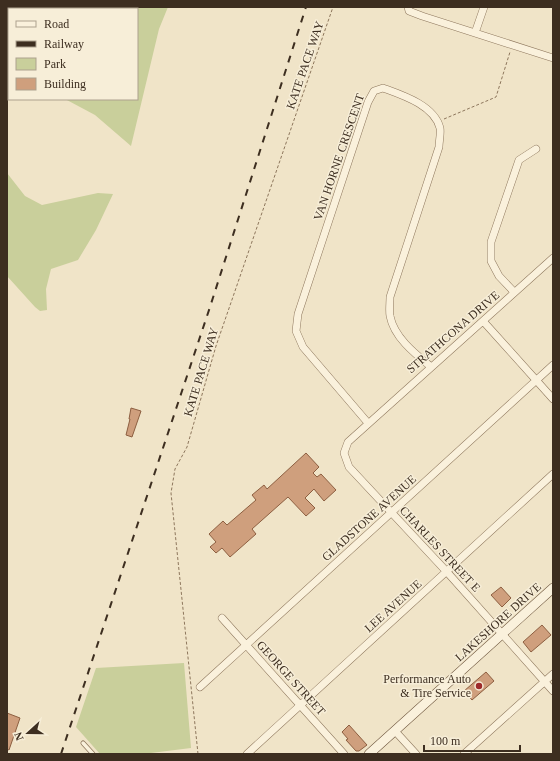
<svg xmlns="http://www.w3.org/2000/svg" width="560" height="761" font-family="Georgia,serif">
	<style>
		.green { fill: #c9cf9b }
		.building { fill: #cf9f7d; stroke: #8d5f41 }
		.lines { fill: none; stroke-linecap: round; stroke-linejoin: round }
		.lane-casing { stroke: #8d765c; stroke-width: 5 }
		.street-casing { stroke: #8d765c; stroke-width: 8 }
		.secondary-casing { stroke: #6f573f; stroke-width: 10 }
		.path { stroke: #8d765c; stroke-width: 1; stroke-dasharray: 3 2; stroke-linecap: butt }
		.lane { stroke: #faf1dc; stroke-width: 3.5 }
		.street { stroke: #faf1dc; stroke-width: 7 }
		.secondary { stroke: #faf1dc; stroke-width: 9 }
		.rail { stroke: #3d2e20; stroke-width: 2; stroke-dasharray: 7 7; stroke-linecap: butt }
		.poi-dot { fill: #9e2a2b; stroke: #f7eed8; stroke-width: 1.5 }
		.labels { text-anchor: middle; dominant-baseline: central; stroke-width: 3; stroke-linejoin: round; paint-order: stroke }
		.street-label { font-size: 12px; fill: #3d2e20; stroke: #f7eed8 }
		.poi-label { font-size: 12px; fill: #3d2e20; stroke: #f7eed8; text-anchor: end }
	</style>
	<rect width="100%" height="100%" fill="#f0e4c8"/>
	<!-- green -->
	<path class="green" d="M7,7H168L159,29L131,146L95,115L65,99H137V9H9V87L7,86Z
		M7,173L25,196L42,205L98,193L113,194L96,230L78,260L51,269L46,289L47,310L40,311L35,307L7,276Z
		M184,663L191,748L143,754H100L76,727L96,668Z"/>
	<!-- building -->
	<path class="building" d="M131,408L141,411L132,437L126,435L130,419H129Z
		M306,453L319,467L313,473L317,477L321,474L336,490L324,501L314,489L305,498L315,508L306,516L288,497L252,529L256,534L230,557L222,548L216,553L210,547L216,542L209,534L223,521L227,525L256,500L252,495L264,485L267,489Z
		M501,587L511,598L502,607L491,595Z
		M542,625L551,635L531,652L523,642Z
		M486,672L494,681L472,700L464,691Z
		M7,713L20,718L9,750L7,749Z
		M349,725L367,745L359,751H356L346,740L348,739L342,732Z"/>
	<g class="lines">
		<!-- lane casing -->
		<g class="lane-casing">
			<path id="lane" d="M83,743L93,754"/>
		</g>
		<!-- street casing -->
		<g class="street-casing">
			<path id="street" d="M408,7L409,11L422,16L553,58
				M475,33L484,7
				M553,258L348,442L344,453L349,467L447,572L553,691
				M514,292L499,276L491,261V242L519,160L536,149
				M483,321L553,399
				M368,423L303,347L296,331L298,314L368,102L374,91L383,88C402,95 434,105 440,128C441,134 439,141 439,147L390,297C390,303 389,310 390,316C394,337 414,353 430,366
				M222,618L344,754
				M200,687L553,365
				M395,731L416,754
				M247,754L553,474
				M464,754L553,674"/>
		</g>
		<!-- secondary casing -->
		<g class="secondary-casing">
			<path id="secondary" d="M369,754L553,588"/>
		</g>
		<!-- path -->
		<path class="path" d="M444,119L496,97L510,52
			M198,754L171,493L175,469L187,447L216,346L333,7"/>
		<!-- lane -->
		<use href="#lane" class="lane"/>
		<!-- street -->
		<use href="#street" class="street"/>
		<!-- secondary -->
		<use href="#secondary" class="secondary"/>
		<!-- rail -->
		<path class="rail" d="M61,754L210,307L306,7"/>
	</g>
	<!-- markers -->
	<circle class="poi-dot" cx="479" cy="686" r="4"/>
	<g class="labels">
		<!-- street labels -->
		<g class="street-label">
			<text transform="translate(305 65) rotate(-71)">KATE PACE WAY</text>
			<text transform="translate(339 157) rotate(-71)">VAN HORNE CRESCENT</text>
			<text transform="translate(453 332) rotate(-41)">STRATHCONA DRIVE</text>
			<text transform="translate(201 372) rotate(-73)">KATE PACE WAY</text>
			<text transform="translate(369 518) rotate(-42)">GLADSTONE AVENUE</text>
			<text transform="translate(440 549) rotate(47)">CHARLES STREET E</text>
			<text transform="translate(393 606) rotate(-42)">LEE AVENUE</text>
			<text transform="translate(498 622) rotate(-42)">LAKESHORE DRIVE</text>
			<text transform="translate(291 678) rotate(48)">GEORGE STREET</text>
		</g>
		<!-- poi labels -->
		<g class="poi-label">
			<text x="471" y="679">Performance Auto<tspan x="471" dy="14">&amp; Tire Service</tspan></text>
		</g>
	</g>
	<!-- border -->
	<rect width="560" height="761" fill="none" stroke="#3d2e20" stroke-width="16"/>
	<!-- legend -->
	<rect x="8" y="8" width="130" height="92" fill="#f7eed8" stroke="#ada18e"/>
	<rect x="16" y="21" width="20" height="6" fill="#faf1dc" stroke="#ada18e"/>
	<text x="44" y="28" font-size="12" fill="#3d2e20">Road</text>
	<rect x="16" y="41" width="20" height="6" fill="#3d2e20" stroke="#ada18e"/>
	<text x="44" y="48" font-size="12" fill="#3d2e20">Railway</text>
	<rect x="16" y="58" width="20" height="12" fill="#c9cf9b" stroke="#ada18e"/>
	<text x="44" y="68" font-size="12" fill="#3d2e20">Park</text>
	<rect x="16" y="78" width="20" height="12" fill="#cf9f7d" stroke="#ada18e"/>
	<text x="44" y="88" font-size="12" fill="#3d2e20">Building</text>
	<!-- north arrow -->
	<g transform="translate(28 733) rotate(249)" stroke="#f7eed8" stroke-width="3" paint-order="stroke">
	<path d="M0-3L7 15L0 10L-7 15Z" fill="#3d2e20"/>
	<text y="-6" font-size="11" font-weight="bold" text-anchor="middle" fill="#3d2e20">N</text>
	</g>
	<!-- scale -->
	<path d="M424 745v6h96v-6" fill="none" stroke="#3d2e20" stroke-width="2"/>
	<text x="430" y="745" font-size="12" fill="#3d2e20" stroke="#f7eed8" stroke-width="3" paint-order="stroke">100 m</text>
</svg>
